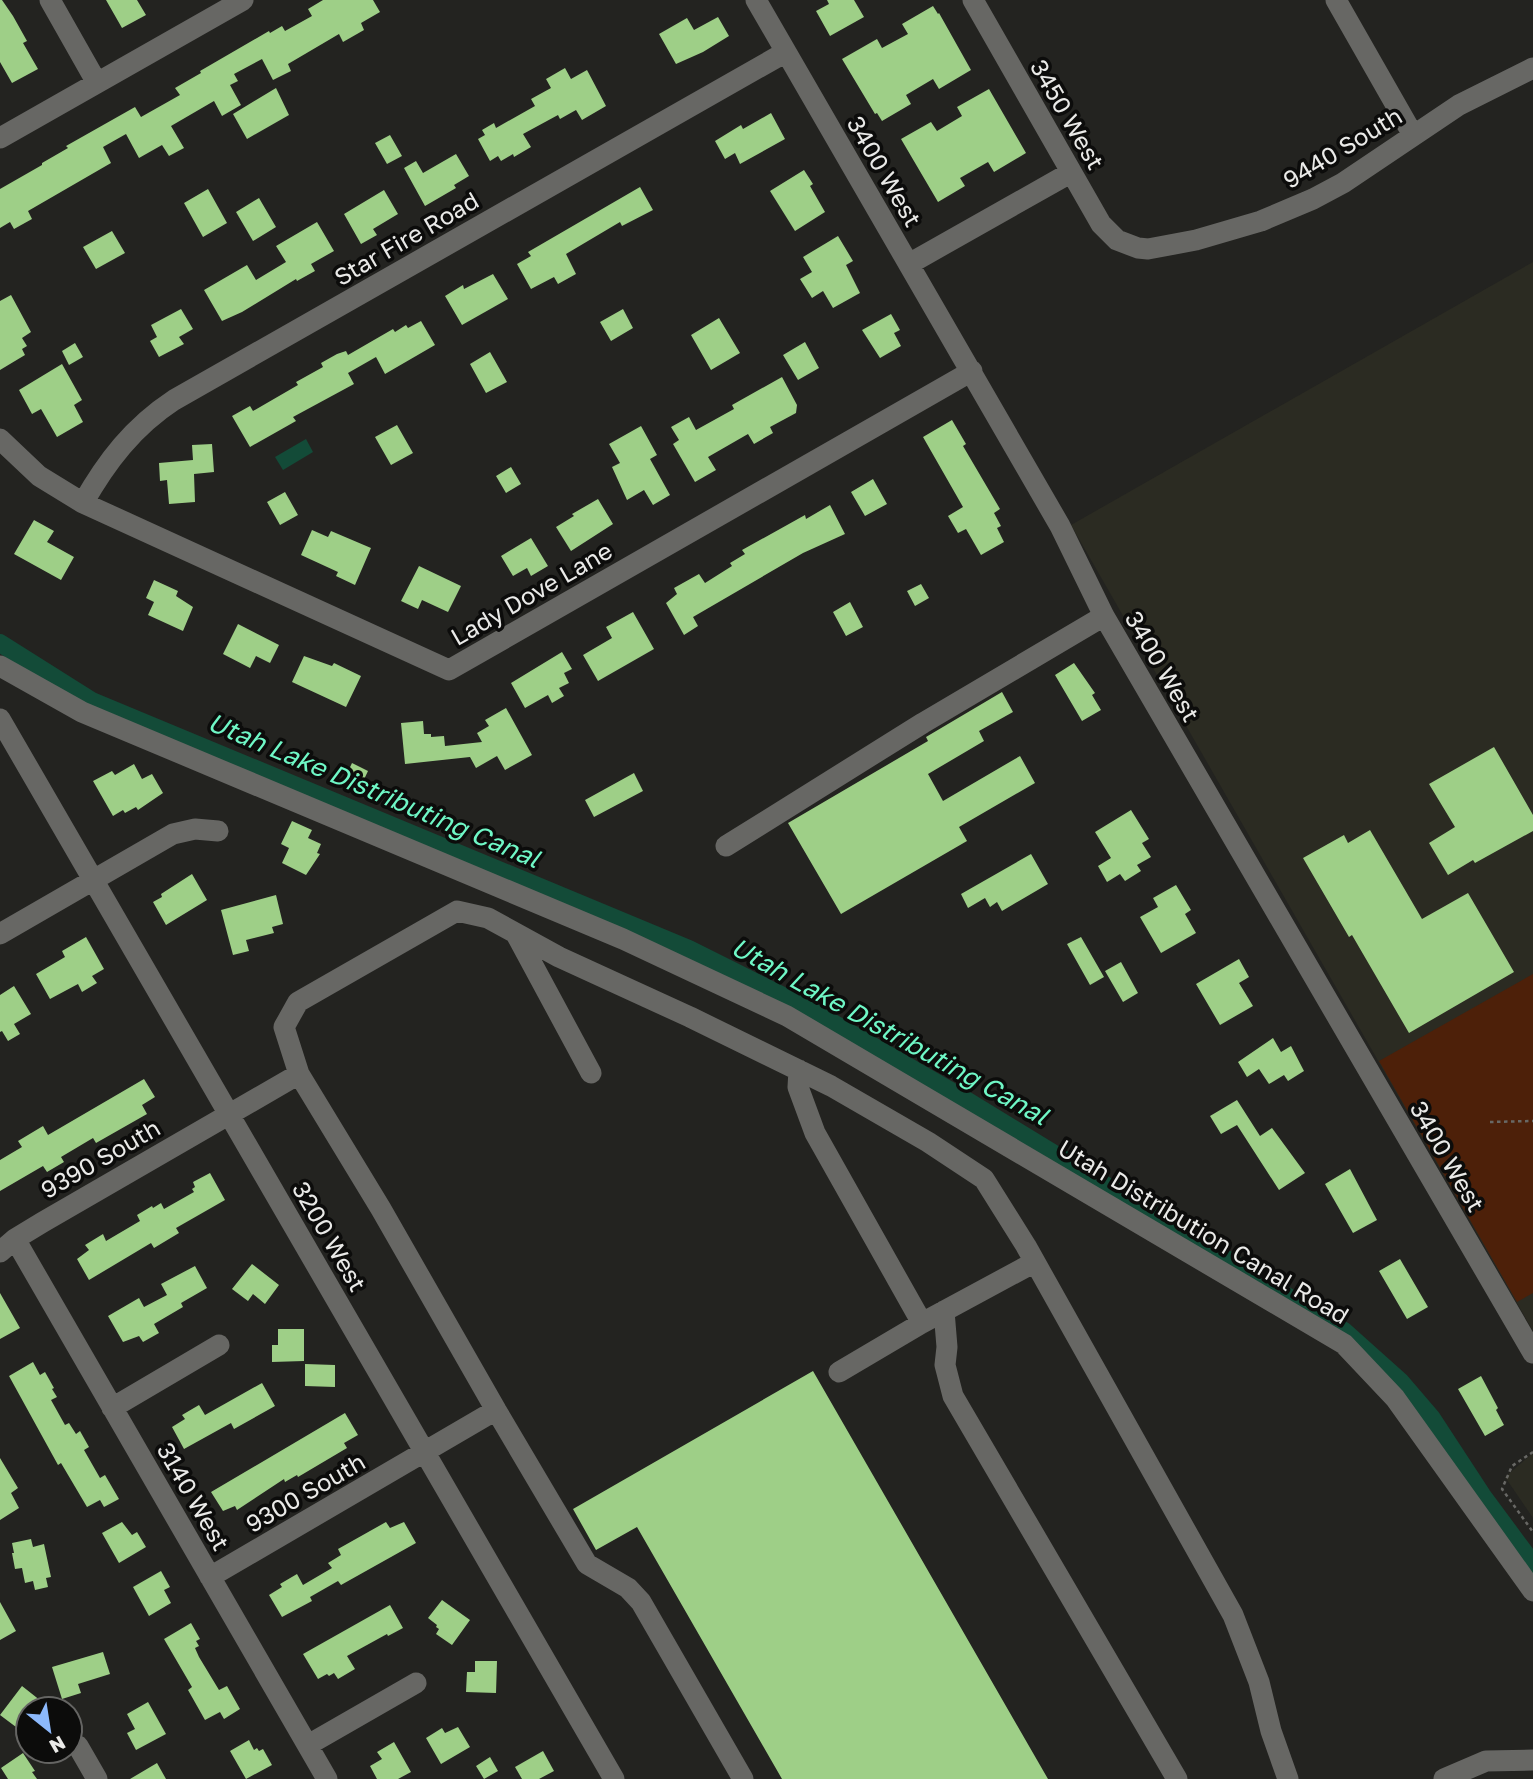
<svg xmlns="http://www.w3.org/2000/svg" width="1533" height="1779" font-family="'Golos Text',sans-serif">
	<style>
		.built { fill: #2b2b22 }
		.green { fill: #4d2009 }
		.water { fill: #134b38 }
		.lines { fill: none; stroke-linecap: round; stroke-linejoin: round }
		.canal { stroke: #134b38; stroke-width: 18 }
		.building { fill: #9ecf87 }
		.path { stroke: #686865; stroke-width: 2.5; stroke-dasharray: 3.5 3.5; stroke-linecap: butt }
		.minor { stroke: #676764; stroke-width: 21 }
		.labels { text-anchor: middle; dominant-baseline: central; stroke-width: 7; stroke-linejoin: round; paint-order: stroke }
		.street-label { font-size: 24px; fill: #eaeae8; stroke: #0c0c0b }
		.water-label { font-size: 26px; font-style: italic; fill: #6ff7c6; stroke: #0c0c0b }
	</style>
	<rect width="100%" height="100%" fill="#232320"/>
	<!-- built -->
	<path class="built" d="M1533,262V1331L1071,525Z
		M1533,1453V1518L1505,1477Z"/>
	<!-- green -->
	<path class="green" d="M1533,974V1293L1517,1302L1379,1061Z"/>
	<!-- water -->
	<path class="water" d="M306,439L313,452L283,470L275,457Z"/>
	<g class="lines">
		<!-- canal -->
		<path class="canal" d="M0,643L92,701L689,949L807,1008L956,1094L1344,1331L1401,1382L1431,1417L1482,1495L1533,1564"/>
	</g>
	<!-- building -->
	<path class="building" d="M0,0H2L13,16L27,41L23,43L38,69L12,83L0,62Z
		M106,0H137L146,15L122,28Z
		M323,0H373L380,12L361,23L364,30L343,42L339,34L288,64L291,71L273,80L262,59L234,74L238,81L230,85L241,105L222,116L214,101L171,126L184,148L169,156L162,145L139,158L126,134L103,147L111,163L28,211L32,219L14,229L10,222L0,228V189L42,165V163L68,148L66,146L135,107L141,117L180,95L175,88L201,73L200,71L269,31L270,33L282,26L285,31L312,16L308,9Z
		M827,0H854L864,17L830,36L816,11L829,4Z
		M933,6L938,14L939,13L971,70L939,89L933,79L906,95L911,104L882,121L877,113L875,114L842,59L877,39L882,48L908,34L902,24Z
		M718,17L729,36L703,52L676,64L659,34L687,18L694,30Z
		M565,68L571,79L587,70L606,106L582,120L576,110L560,119L558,115L523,134L531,147L514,157L513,154L501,161L498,156L490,161L478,139L485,135L482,130L494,123L496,128L535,106L531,99L551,88L546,79Z
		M276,88L289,115L247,139L233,114Z
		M989,89L1026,153L994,172L988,162L960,178L965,186L938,202L901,139L931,122L937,131L962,116L957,107Z
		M771,113L785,139L740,164L735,153L725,159L715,141L741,125L743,129Z
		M390,135L402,156L387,164L375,143Z
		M456,154L469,176L454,185L456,188L425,206L404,168L416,161L423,173Z
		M804,170L813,184L810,186L825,212L795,231L770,191Z
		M640,187L653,210L622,226L620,222L566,254L576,274L558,284L554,277L531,289L517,264L531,256L528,252Z
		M208,189L227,223L203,237L184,203Z
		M384,190L398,214L373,229L377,235L361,244L344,214Z
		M259,198L276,227L253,241L236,212Z
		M317,222L334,251L311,264L315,271L297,281L296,279L242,312L222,321L204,290L247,265L256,280L286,262L276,246Z
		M112,231L125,253L96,269L83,247Z
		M838,236L853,261L846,265L860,293L833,308L823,291L812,298L800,279L812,272L803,257Z
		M493,274L508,299L462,325L445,296L463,285L464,289Z
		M11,295L31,332L22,338L27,346L22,349L25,355L0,370V301Z
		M181,309L193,329L179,337L184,344L159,357L150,341L157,337L151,325Z
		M623,309L633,328L611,341L600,322Z
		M891,314L900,330L894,333L901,346L880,358L862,330Z
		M719,318L740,353L711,370L691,335Z
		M421,321L435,345L385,374L376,357L348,373L354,384L293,417L296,421L250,447L232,416L250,406L253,411L298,385L296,382L323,367L321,363L337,354L346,351L348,355L393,329L395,332L406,325L408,328Z
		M805,342L819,368L798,380L783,355Z
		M75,343L83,357L69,365L62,351Z
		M490,352L507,382L486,393L470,364Z
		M62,364L82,400L74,405L83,422L57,437L41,409L32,414L19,390Z
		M782,377L797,405L796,413L770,427L773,433L754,444L748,434L708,457L716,470L695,482L673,444L679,440L671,427L689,417L696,430L734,409L732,405Z
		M952,420L966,444L963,446L1000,509L994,513L1001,526L997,528L1004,542L981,555L966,529L958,533L948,516L963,507L923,437Z
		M397,425L413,453L391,465L375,437Z
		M641,426L657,455L650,459L670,495L653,505L644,490L627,500L612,467L620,463L609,444Z
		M212,444L214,472L194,474L195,502L169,504L167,480L160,481L159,463L193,460L192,445Z
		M511,467L521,484L506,493L496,476Z
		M873,479L887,504L865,516L851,492Z
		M285,492L298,515L280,525L267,502Z
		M598,499L613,524L571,551L556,527L574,516L572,514Z
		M830,505L845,534L803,553L693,617L698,626L684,635L666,603L677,594L674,588L699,574L705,583L732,566L730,563L745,554L742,550L805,515L806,519Z
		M34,520L54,531L47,542L74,557L61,580L14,554Z
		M312,530L328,537L331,531L371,548L355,585L336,576L338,572L301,555Z
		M531,538L548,566L531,576L527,568L513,576L501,556Z
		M419,566L461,586L448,612L422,600L418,609L401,601Z
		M154,580L178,591L176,596L193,607L183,631L148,615L154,602L146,598Z
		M921,584L929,598L915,606L907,591Z
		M850,602L863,627L846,636L833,612Z
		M633,612L654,649L598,681L583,655L612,638L606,627Z
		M238,624L279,645L270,663L256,656L250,668L223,654Z
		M562,652L572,669L564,673L569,683L559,688L564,696L552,703L548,695L525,708L511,683Z
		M304,656L332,666L334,663L361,676L346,707L292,682Z
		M1074,663L1095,693L1092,695L1101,710L1082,721L1055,675Z
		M1002,692L1013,712L979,731L984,741L928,774L943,801L1020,756L1035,783L959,827L967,841L841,914L788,823L928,741L926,737Z
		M506,708L532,755L505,770L497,756L476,768L470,757L405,764L401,723L423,721L424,734H431V737L444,736L445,746L482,742L477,733L489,726L485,720Z
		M1494,747L1533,815V831L1475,863L1473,860L1448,875L1429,843L1455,827L1429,784Z
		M352,763L368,771L359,790L343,782Z
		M134,764L142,779L152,774L163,793L138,810L136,807L125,813L123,810L113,816L93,781L112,771L115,775Z
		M634,773L643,791L594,817L585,800Z
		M1131,810L1149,839L1142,843L1151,857L1137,865L1141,871L1125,881L1120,874L1107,882L1098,866L1111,858L1095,832Z
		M292,821L312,830L308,838L321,844L317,853L320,854L306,875L282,863L289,848L281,844Z
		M1370,830L1422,919L1468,893L1514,972L1409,1033L1352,935L1349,937L1303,858L1344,835L1348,843Z
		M1031,854L1048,884L1002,911L997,902L990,907L985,898L968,908L961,894Z
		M192,874L207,900L166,925L153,902L162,897L161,894Z
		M1176,885L1191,910L1185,914L1196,933L1161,953L1140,917L1158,907L1153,898Z
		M276,895L283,924L272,927L274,933L246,940L249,951L233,955L221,910Z
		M86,937L104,969L92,976L97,983L82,992L78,984L50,999L36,974L65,957L62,951Z
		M1081,937L1104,977L1090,985L1067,944Z
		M1239,959L1249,977L1239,983L1253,1006L1220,1025L1196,984Z
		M1121,962L1138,993L1123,1002L1105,971Z
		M14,986L31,1014L14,1024L20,1034L8,1041L2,1031L0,1032V995Z
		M1273,1038L1281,1052L1291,1046L1304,1071L1288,1081L1284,1075L1269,1084L1259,1069L1247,1077L1238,1062Z
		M144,1079L155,1097L142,1105L147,1114L96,1143L93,1138L61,1157L64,1162L47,1172L43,1166L0,1191V1160L22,1147L18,1141L43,1126L48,1135Z
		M1237,1100L1260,1136L1272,1128L1305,1173L1279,1190L1237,1125L1221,1134L1210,1116Z
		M1350,1169L1377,1220L1353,1233L1325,1184Z
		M210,1173L225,1200L176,1228L179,1233L154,1248L151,1243L89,1280L77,1259L89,1250L85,1245L103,1234L106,1241L140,1221L137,1215L152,1206L153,1208L161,1203L164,1209L194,1192L192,1189L195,1187L193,1182Z
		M1400,1259L1428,1307L1407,1319L1379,1271Z
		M252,1264L279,1285L265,1304L253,1294L248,1301L232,1289Z
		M195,1266L207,1288L181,1303L183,1307L154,1324L159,1333L143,1342L139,1336L123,1342L108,1316L139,1298L144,1307L167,1295L161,1284Z
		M0,1293L20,1328L0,1339Z
		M278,1329H304V1361L272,1362V1345H278Z
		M33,1362L40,1375L45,1372L54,1388L52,1389L57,1397L51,1400L65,1425L69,1423L76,1434L80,1431L89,1447L84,1450L100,1478L105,1475L119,1499L104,1507L100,1500L87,1507L61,1463L58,1465L9,1376Z
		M305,1364L335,1365V1387L305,1386Z
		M813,1371L1048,1779H782L637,1527L596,1550L573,1509Z
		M1481,1376L1498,1408L1496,1410L1504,1425L1485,1436L1458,1389Z
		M262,1383L275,1406L234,1429L231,1423L184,1449L172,1427L185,1419L182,1415L199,1405L205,1415Z
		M345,1413L358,1435L344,1443L347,1448L298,1477L297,1475L285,1482L284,1479L237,1510L235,1506L223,1511L211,1492Z
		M0,1458L18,1488L11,1493L19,1508L0,1520Z
		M122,1522L132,1535L137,1532L146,1547L119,1563L102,1533Z
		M386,1522L390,1528L404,1522L416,1543L341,1585L338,1581L310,1597L312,1601L282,1617L269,1595L282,1587L280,1584L297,1574L303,1585L332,1568L328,1563L341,1555L338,1549Z
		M31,1539L33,1547L44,1544L51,1577L46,1578L48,1587L35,1590L33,1581L25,1583L22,1568L15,1569L12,1553H14L12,1543Z
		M161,1571L170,1587L164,1590L171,1603L149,1616L133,1587Z
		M442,1600L470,1620L452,1645L436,1634L439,1629L436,1627L437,1625L428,1618Z
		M0,1602L16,1631L0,1640Z
		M390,1605L403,1628L388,1636L387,1634L347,1656L355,1669L338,1679L334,1673L329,1676L327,1674L318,1679L303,1654Z
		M191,1623L200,1639L196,1641L199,1646L195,1648L199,1657L219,1690L227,1686L240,1709L224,1719L220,1712L205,1720L188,1690L192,1687L164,1639Z
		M103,1652L110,1674L78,1684L81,1693L62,1699L52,1667Z
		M475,1661H497L496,1693L466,1692L467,1672H475Z
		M22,1686L41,1701L35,1709H28V1736L0,1715Z
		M148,1702L166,1734L136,1750L127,1733L135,1729L127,1714Z
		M458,1727L470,1747L441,1764L426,1738L442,1728L445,1733Z
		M249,1740L254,1750L257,1748L259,1751L263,1749L272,1765L246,1779L230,1751Z
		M394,1742L411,1772L398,1779H377L370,1766L382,1759L377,1752Z
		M543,1751L554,1771L539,1779H522L515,1767Z
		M23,1753L35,1771L32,1772L37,1779H8L1,1768Z
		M490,1757L498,1771L484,1779L476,1766Z
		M157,1763L166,1779H130Z"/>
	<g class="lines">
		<!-- path -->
		<path class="path" d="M1490,1122L1533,1121
			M1533,1452L1512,1466L1502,1489L1533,1532"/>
		<!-- minor -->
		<path class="minor" d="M50,0L97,83
			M756,0L1060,526L1104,616L1533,1353
			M973,0L1101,224L1117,240L1138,248L1148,249L1196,240L1261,221L1313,199L1343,183L1459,105L1533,68
			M1336,0L1413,135
			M0,138L243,0
			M909,264L1070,173
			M0,439L39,476L83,503L449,670L972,371
			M83,503C107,461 133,427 174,400L786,52
			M0,666L82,712L623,939L787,1016L1344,1344L1395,1398L1533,1591
			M0,719L614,1779
			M726,846L923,723L1104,616
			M0,934L173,834L195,829L218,831
			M516,934L591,1073
			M799,1070L798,1087L815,1133L922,1323
			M15,1239L327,1779
			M0,1252L15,1239L43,1222L299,1074
			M944,1311L947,1347L945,1365L953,1396L1177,1779
			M839,1372L922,1323L1035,1262
			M112,1408L219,1345
			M496,1410L381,1209L299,1074L284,1027L298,1002L457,911L488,918L559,957L690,1017L831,1086L928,1142L984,1179L1026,1246L1233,1615L1259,1682L1271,1731L1288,1779
			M210,1577L496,1410L587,1564L628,1588L641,1602L743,1779
			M308,1745L416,1683
			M78,1746L97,1779
			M1444,1779L1486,1761L1533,1760"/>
	</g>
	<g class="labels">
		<!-- street labels -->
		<g class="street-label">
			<text transform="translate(1068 114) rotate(60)">3450 West</text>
			<text transform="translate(1342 147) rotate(-31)">9440 South</text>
			<text transform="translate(885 171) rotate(60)">3400 West</text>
			<text transform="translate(406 238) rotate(-30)">Star Fire Road</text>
			<text transform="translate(531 593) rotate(-30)">Lady Dove Lane</text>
			<text transform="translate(1163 666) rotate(60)">3400 West</text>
			<text transform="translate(1448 1156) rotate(60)">3400 West</text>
			<text transform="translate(100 1158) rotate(-30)">9390 South</text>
			<text transform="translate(1204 1231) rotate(31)">Utah Distribution Canal Road</text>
			<text transform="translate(330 1236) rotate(60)">3200 West</text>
			<text transform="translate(305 1492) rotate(-30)">9300 South</text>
			<text transform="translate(194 1496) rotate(60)">3140 West</text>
		</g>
		<!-- water labels -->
		<g class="water-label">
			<text transform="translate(374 790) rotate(23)">Utah Lake Distributing Canal</text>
			<text transform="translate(890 1031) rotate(29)">Utah Lake Distributing Canal</text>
		</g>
	</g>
	<!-- north arrow -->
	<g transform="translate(49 1730) rotate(150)"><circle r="33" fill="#0c0c0b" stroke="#656563" stroke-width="2"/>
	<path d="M0-5L12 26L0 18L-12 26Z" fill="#8cb9fc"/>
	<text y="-10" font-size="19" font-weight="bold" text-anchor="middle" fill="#eaeae8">N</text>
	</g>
</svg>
